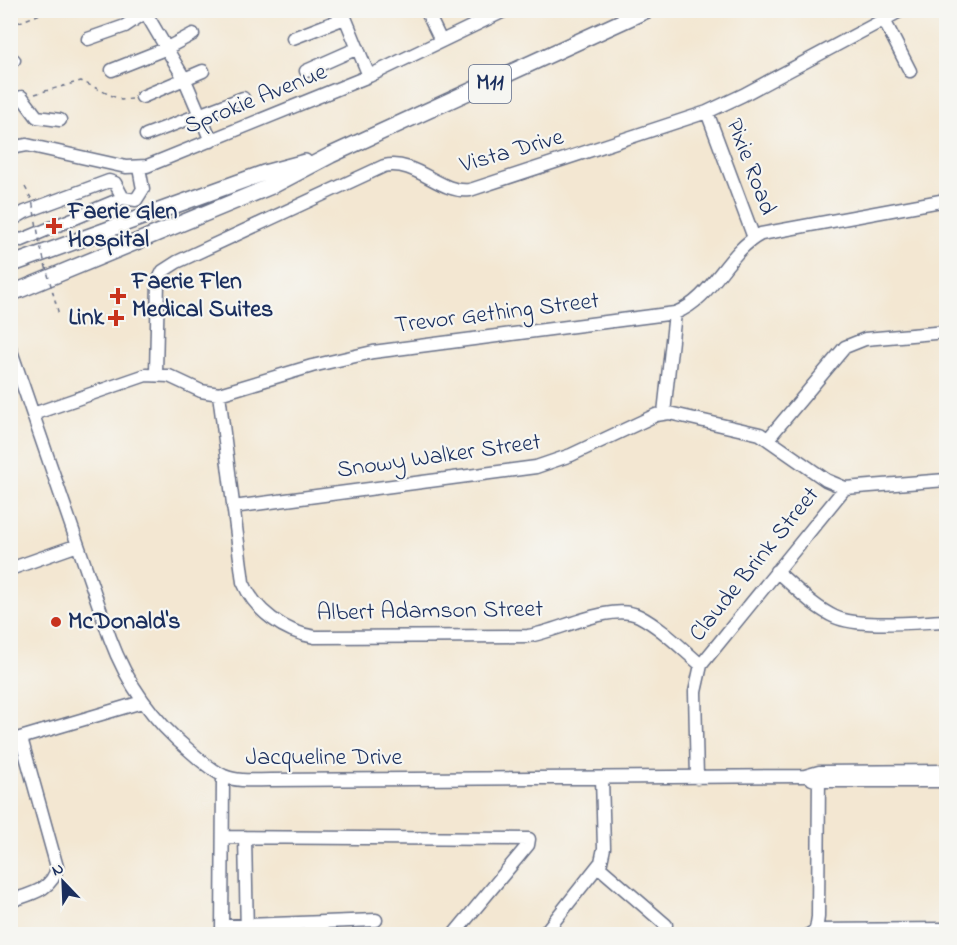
<svg xmlns="http://www.w3.org/2000/svg" width="957" height="945" font-family="'Indie Flower',sans-serif">
	<style>
		.lines { fill: none; stroke-linecap: round; stroke-linejoin: round }
		.minor-casing { stroke: #676f87; stroke-width: 15 }
		.major-casing { stroke: #676f87; stroke-width: 18 }
		.path { stroke: #676f87; stroke-width: 1.5; stroke-dasharray: 4.5 4.5; stroke-linecap: butt }
		.minor { stroke: #fff; stroke-width: 12 }
		.major { stroke: #fff; stroke-width: 15 }
		.path-bridge { stroke: #676f87; stroke-width: 1.5; stroke-dasharray: 4.5 4.5; stroke-linecap: butt }
		.poi-dot { fill: #c8321e; stroke: #f6f6f2; stroke-width: 2 }
		.labels { text-anchor: middle; dominant-baseline: central; stroke-width: 4.5; stroke-linejoin: round; paint-order: stroke }
		.shield { fill: #f6f6f2; stroke: #5d6b8a; stroke-width: 1.5 }
		.shield-label { font-size: 22px; font-weight: bold; fill: #1b2f5e }
		.street-label { font-size: 24px; fill: #1b2f5e; stroke: #f6f6f2 }
		.poi-label { font-size: 24px; font-weight: bold; fill: #1b2f5e; stroke: #f6f6f2; text-anchor: start }
	</style>
	<rect width="100%" height="100%" fill="#f6f6f2"/>
	<filter id="ink" filterUnits="userSpaceOnUse"><feTurbulence type="fractalNoise" baseFrequency=".0167" numOctaves="2"/><feDisplacementMap in="SourceGraphic" scale="12" xChannelSelector="R" yChannelSelector="G"/><feConvolveMatrix kernelMatrix="1 2 1 2 8 2 1 2 1" color-interpolation-filters="sRGB"/></filter>
	<filter id="wash" filterUnits="userSpaceOnUse"><feTurbulence type="fractalNoise" baseFrequency=".008" numOctaves="4" result="noise"/><feDisplacementMap in="SourceGraphic" scale="24" xChannelSelector="R" yChannelSelector="G"/><feGaussianBlur stdDeviation="1.35" result="paint"/><feColorMatrix in="noise" values="0 0 0 0 0 0 0 0 0 0 0 0 0 0 0 0 0 1.4 0 .05"/><feComposite in="paint" operator="in"/></filter>
	<g filter="url(#wash)">
		<rect width="100%" height="100%" fill="#f3e7d2"/>
	</g>
	<g filter="url(#ink)">
		<g class="lines">
			<!-- minor casing -->
			<g class="minor-casing">
				<path id="minor" d="M144,10L185,80L211,141
					M342,10L369,76
					M426,10L441,41
					M884,20L910,71
					M293,38L345,18
					M88,39L125,26L149,10
					M10,62L14,60
					M112,70L165,49L193,34
					M306,71L358,48
					M142,97L203,71
					M10,101L22,97L37,117L60,120
					M707,112L754,238
					M146,135L243,98
					M10,148L27,145L126,167L147,166L369,76L506,10
					M10,221L25,212L109,181L115,183L123,198
					M10,238L22,240L123,198L136,200L143,189L139,168
					M10,348L110,638C127,684 152,720 190,751C200,760 211,770 224,776C238,782 255,780 270,780L805,776L819,772L946,771
					M156,373L158,281L163,271L177,262L384,166C417,159 439,194 470,190L707,112L743,95L902,10
					M219,394L243,582C255,611 284,632 315,637L528,636C560,631 611,602 639,616C662,628 682,649 701,665
					M664,413L675,313
					M33,414L146,375L169,376L201,391L219,394L312,366L373,352L675,313C713,299 726,252 761,234L946,200
					M768,439L845,347L865,339L946,332
					M233,507L536,467L571,455L656,415L669,413L760,434L826,480L845,488L946,480
					M10,569L78,545
					M776,571C794,586 813,607 835,617C859,628 918,622 946,621
					M10,741L142,702
					M697,778L695,692L701,665L845,488
					M812,779L818,781H946
					M223,837L529,839L528,845L454,934
					M245,837L247,934
					M599,867L666,925
					M10,901C30,894 53,890 57,867L21,738
					M222,926L376,920
					M816,930L946,929
					M222,934L223,776
					M544,934L601,862L604,848L602,778
					M810,934L816,930L818,917L819,772"/>
			</g>
			<!-- major casing -->
			<g class="major-casing">
				<path id="major" d="M10,265L264,173L305,162
					M10,294L274,185L331,155L647,10"/>
			</g>
			<!-- path -->
			<path class="path" d="M10,26L50,10
				M35,94L81,81L121,100L132,99"/>
			<!-- minor -->
			<use href="#minor" class="minor"/>
			<!-- major -->
			<use href="#major" class="major"/>
			<!-- path-bridge -->
			<path class="path-bridge" d="M25,187L32,200L41,249L59,315"/>
		</g>
	</g>
	<!-- markers -->
	<g class="poi-dot">
		<path d="M51 217h6v6h6v6h-6v6h-6v-6h-6v-6h6z"/>
		<path d="M115 287h6v6h6v6h-6v6h-6v-6h-6v-6h6z"/>
		<path d="M113 309h6v6h6v6h-6v6h-6v-6h-6v-6h6z"/>
		<circle cx="56" cy="622" r="6"/>
	</g>
	<g class="labels">
		<!-- shield labels -->
		<rect class="shield" x="469" y="65" width="42" height="38" rx="4.5"/>
		<g class="shield-label">
			<text x="490" y="84">M11</text>
		</g>
		<!-- street labels -->
		<g class="street-label">
			<text transform="translate(256 100) rotate(-22)">Sprokie Avenue</text>
			<text transform="translate(512 152) rotate(-16)">Vista Drive</text>
			<text transform="translate(750 167) rotate(69)">Pixie Road</text>
			<text transform="translate(497 314) rotate(-7)">Trevor Gething Street</text>
			<text transform="translate(439 457) rotate(-8)">Snowy Walker Street</text>
			<text transform="translate(755 565) rotate(-51)">Claude Brink Street</text>
			<text transform="translate(430 612) rotate(-1)">Albert Adamson Street</text>
			<text x="324" y="758">Jacqueline Drive</text>
		</g>
		<!-- poi labels -->
		<g class="poi-label">
			<text x="68" y="212">Faerie Glen<tspan x="68" dy="28">Hospital</tspan></text>
			<text x="132" y="282">Faerie Flen<tspan x="132" dy="28">Medical Suites</tspan></text>
			<text x="104" y="318" text-anchor="end">Link</text>
			<text x="68" y="622">McDonald's</text>
		</g>
	</g>
	<!-- margin -->
	<rect width="957" height="945" fill="none" stroke="#f6f6f2" stroke-width="36"/>
	<!-- north arrow -->
	<g transform="translate(63 882) rotate(337)" stroke="#f6f6f2" stroke-width="4.5" paint-order="stroke">
	<path d="M0-4.5L10 22L0 15L-10 22Z" fill="#1b2f5e"/>
	<text y="-9" font-size="16" font-weight="bold" text-anchor="middle" fill="#1b2f5e">N</text>
	</g>
</svg>
